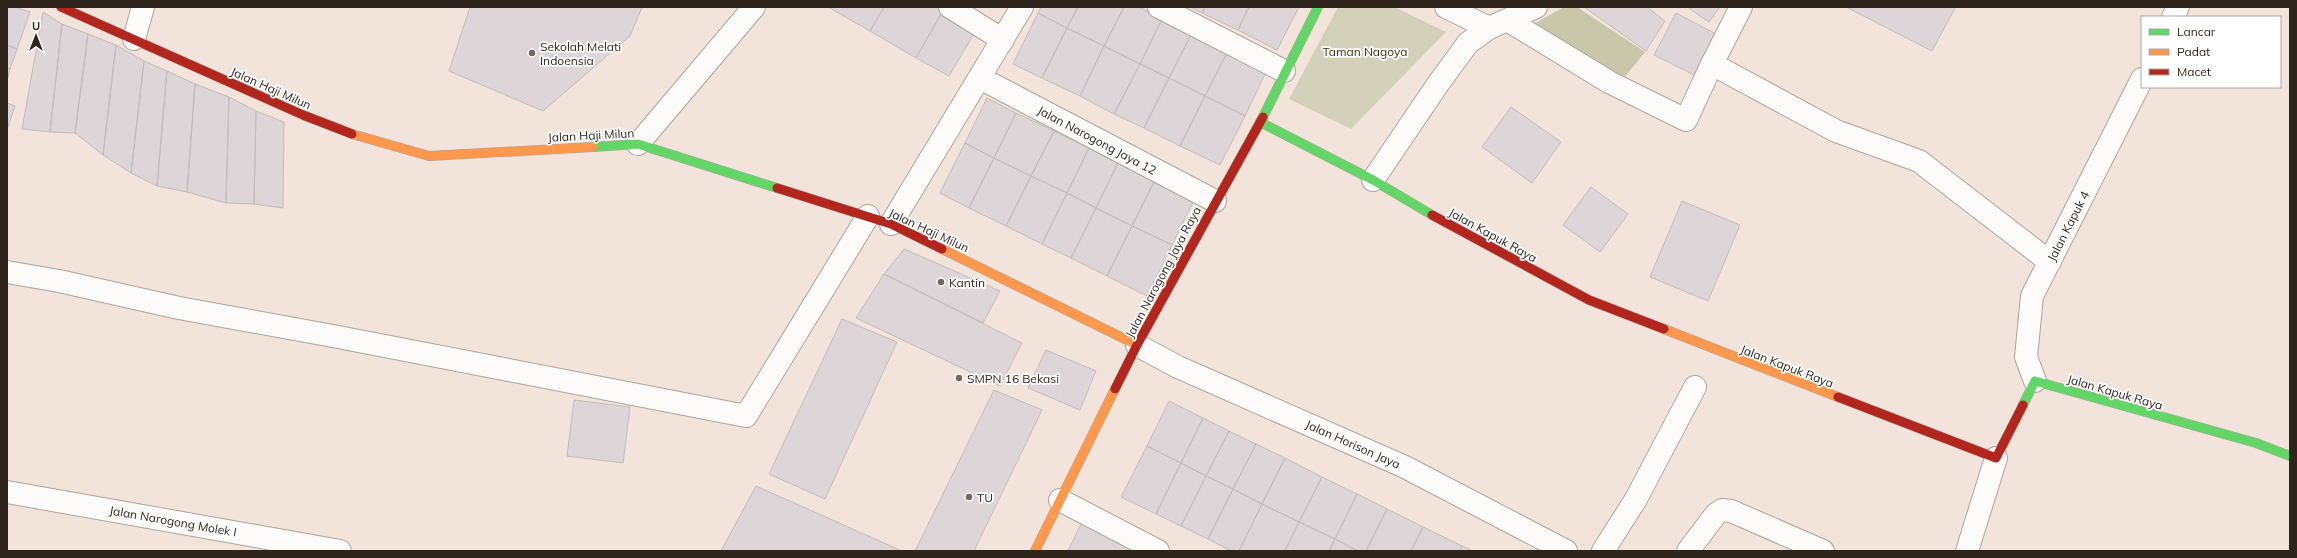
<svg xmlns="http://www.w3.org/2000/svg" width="2297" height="558" font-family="Mulish,sans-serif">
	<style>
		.green { fill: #d3d0ba }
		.forest { fill: #c9c7aa }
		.building { fill: #ded5d8; stroke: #c3bbbd }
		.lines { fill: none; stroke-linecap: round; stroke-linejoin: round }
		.street-casing { stroke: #aea39a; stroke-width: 24 }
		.fast-casing { stroke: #aea39a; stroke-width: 10 }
		.slow-casing { stroke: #aea39a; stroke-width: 10 }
		.jam-casing { stroke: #aea39a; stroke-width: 10 }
		.street { stroke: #fdfbf9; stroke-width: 22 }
		.fast { stroke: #63d668; stroke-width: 9 }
		.slow { stroke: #ff974d; stroke-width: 9 }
		.jam { stroke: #b3261e; stroke-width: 9 }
		.poi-dot { fill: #73675e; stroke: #fff; stroke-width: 1.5 }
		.labels { text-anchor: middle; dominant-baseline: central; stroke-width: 3.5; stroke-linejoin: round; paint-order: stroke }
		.poi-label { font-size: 12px; fill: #2f241b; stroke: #fff; text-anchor: start }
		.park-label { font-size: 12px; fill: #303400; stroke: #fff }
		.street-label { font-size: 12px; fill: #2f241b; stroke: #fff }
	</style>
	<rect width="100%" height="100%" fill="#f2e4da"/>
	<!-- green -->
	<path class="green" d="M1338,7H1394L1446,32L1351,129L1289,99Z"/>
	<!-- forest -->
	<path class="forest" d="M1564,7H1577L1645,52L1623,79L1532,25Z"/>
	<!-- building -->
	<path class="building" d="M7,7H15L30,12L17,49L7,45Z
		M470,7H642L630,36L543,111L449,71Z
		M828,7H884L870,31Z
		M884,7H945L916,58L870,31Z
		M945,7L978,27L949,76L916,58Z
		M1041,7H1078L1067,28L1038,13Z
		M1078,7H1124L1104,46L1067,28Z
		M1124,7H1139L1162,19L1140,64L1104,46Z
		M1190,7H1205L1202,13Z
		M1205,7H1249L1238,30L1202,13Z
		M1249,7H1299L1277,50L1238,30Z
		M1584,7H1647L1665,21L1646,51Z
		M1687,7H1720L1709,22Z
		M1846,7H1953L1955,8L1932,51Z
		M43,12L62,24L50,132L22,129Z
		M1038,13L1067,28L1042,78L1013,64Z
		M1676,13L1716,34L1694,75L1654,55Z
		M1162,19L1192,33L1169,78L1140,64Z
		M62,24L88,34L75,133L50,132Z
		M1067,28L1104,46L1080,96L1042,78Z
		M1192,33L1228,51L1205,96L1169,78Z
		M88,34L116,45L103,155L75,133Z
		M7,45L17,49L10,69L7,68Z
		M116,45L144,61L131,173L103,155Z
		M1104,46L1140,64L1114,114L1080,96Z
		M1228,51L1267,70L1245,116L1205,96Z
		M144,61L167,71L157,186L131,173Z
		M1140,64L1169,78L1144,128L1114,114Z
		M7,68L10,69L7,81Z
		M167,71L195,84L187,192L157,186Z
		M1169,78L1205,96L1180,146L1144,128Z
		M195,84L229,97L226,203L187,192Z
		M1205,96L1245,116L1220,165L1180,146Z
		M229,97L256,111L254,204L226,203Z
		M987,98L1016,113L994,158L965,143Z
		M7,103L15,106L7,130Z
		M1511,107L1561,142L1532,183L1482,147Z
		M256,111L284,122L283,208L254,204Z
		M1016,113L1054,131L1031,176L994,158Z
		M1054,131L1089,148L1067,193L1031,176Z
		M965,143L994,158L969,208L940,193Z
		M1089,148L1118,163L1096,208L1067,193Z
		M994,158L1031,176L1006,226L969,208Z
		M1118,163L1155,180L1132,226L1096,208Z
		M1031,176L1067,193L1042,244L1006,226Z
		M1155,180L1194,200L1172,245L1132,226Z
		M1591,187L1628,214L1600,252L1563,225Z
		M1067,193L1096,208L1071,258L1042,244Z
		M1682,201L1740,225L1708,301L1650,277Z
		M1096,208L1132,226L1107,276L1071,258Z
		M1132,226L1172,245L1147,296L1107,276Z
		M904,249L1000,291L983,323L884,274Z
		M884,274L1022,343L1000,386L856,318Z
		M842,319L897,342L825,499L769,474Z
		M1046,350L1096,371L1080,410L1028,388Z
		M994,390L1042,410L974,551H915Z
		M574,400L630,407L623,463L567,456Z
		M1169,401L1203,418L1181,463L1147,446Z
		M1203,418L1229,431L1206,476L1181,463Z
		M1229,431L1256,444L1233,489L1206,476Z
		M1256,444L1285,458L1262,504L1233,489Z
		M1147,446L1181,463L1156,514L1121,497Z
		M1285,458L1322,477L1299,522L1262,504Z
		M1181,463L1206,476L1181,526L1156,514Z
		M1206,476L1233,489L1208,539L1181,526Z
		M1322,477L1357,494L1335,539L1299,522Z
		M756,486L902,551H721Z
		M1233,489L1262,504L1239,551H1231L1208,539Z
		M1357,494L1387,509L1366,551H1358L1335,539Z
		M1262,504L1299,522L1285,551H1239Z
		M1387,509L1423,527L1411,551H1366Z
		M1082,522L1134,547L1132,551H1068Z
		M1299,522L1335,539L1329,551H1285Z
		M1423,527L1462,546L1460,551H1411Z
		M1335,539L1358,551H1329Z
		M1462,546L1473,551H1460Z"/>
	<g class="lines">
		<!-- street casing -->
		<g class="street-casing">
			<path id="street" d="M950,7L1003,40
				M1159,7L1284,71
				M1446,7L1489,28
				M2173,17L2178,7
				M1509,21L1609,82L1686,120L1712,64L1741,7
				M134,39L143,7
				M1712,64L1836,131L1919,161L2050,262
				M980,78L1215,201
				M638,144L754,7
				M1373,180L1438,84L1468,43L1489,28L1536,7
				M891,224L1022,7
				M7,272L59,281L179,308L333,336L746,416L868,216
				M1137,345L1178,367L1405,467L1566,551
				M2035,381L2026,357L2032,296L2142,79
				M7,492L340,551
				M1060,500L1158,551
				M1603,551L1636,499L1695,387
				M1688,551L1716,514L1722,510L1731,511L1823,551
				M1967,551L1996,458"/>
		</g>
		<!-- fast casing -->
		<g class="fast-casing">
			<path id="fast" d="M1263,117L1318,7
				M1260,122L1373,180L1432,215
				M593,147L638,144L777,188
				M2023,405L2035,381L2256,443L2290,456"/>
		</g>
		<!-- slow casing -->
		<g class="slow-casing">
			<path id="slow" d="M352,134L429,156L593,147
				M942,249L1137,345
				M1664,329L1838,397
				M1035,551L1115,389"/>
		</g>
		<!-- jam casing -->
		<g class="jam-casing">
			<path id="jam" d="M61,7L303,115L352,134
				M777,188L891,224L942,249
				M1432,215L1589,300L1664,329
				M1115,389L1137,345L1263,117
				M1838,397L1996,458L2023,405"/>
		</g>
		<!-- street -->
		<use href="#street" class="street"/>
		<!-- fast -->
		<use href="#fast" class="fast"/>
		<!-- slow -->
		<use href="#slow" class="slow"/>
		<!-- jam -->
		<use href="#jam" class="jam"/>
	</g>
	<!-- markers -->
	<g class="poi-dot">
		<circle cx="532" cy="53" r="4"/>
		<circle cx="941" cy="282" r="4"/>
		<circle cx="959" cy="378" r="4"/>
		<circle cx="969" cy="497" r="4"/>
	</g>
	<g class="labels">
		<!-- poi labels -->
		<g class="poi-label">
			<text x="540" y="46">Sekolah Melati<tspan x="540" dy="14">Indoensia</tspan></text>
			<text x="949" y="282">Kantin</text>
			<text x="967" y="378">SMPN 16 Bekasi</text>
			<text x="977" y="497">TU</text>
		</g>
		<!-- park labels -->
		<g class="park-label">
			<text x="1365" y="51">Taman Nagoya</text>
		</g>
		<!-- street labels -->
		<g class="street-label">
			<text transform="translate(271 88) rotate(24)">Jalan Haji Milun</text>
			<text transform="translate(591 135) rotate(-3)">Jalan Haji Milun</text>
			<text transform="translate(1097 140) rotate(28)">Jalan Narogong Jaya 12</text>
			<text transform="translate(2068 226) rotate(-63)">Jalan Kapuk 4</text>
			<text transform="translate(929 230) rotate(25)">Jalan Haji Milun</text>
			<text transform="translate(1493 235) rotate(29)">Jalan Kapuk Raya</text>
			<text transform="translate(1163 272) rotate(-62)">Jalan Narogong Jaya Raya</text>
			<text transform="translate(1787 366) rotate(21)">Jalan Kapuk Raya</text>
			<text transform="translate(2115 392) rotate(16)">Jalan Kapuk Raya</text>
			<text transform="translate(1353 444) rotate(24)">Jalan Horison Jaya</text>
			<text transform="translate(173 521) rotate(10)">Jalan Narogong Molek I</text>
		</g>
	</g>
	<!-- border -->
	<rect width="2297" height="558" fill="none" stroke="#2f241b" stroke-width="16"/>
	<!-- legend -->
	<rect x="2141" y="16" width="140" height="72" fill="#ffffff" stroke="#aca7a4"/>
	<rect x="2149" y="29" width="20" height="6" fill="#63d668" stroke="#aca7a4"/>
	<text x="2177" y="36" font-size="12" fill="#2f241b">Lancar</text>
	<rect x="2149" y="49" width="20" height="6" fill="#ff974d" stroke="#aca7a4"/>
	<text x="2177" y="56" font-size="12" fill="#2f241b">Padat</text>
	<rect x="2149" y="69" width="20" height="6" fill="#b3261e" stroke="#aca7a4"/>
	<text x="2177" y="76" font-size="12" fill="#2f241b">Macet</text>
	<!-- north arrow -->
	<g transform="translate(36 36)" stroke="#ffffff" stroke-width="3" paint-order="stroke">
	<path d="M0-3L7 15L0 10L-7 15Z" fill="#2f241b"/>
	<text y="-6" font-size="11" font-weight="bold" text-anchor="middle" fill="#2f241b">U</text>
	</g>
</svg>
